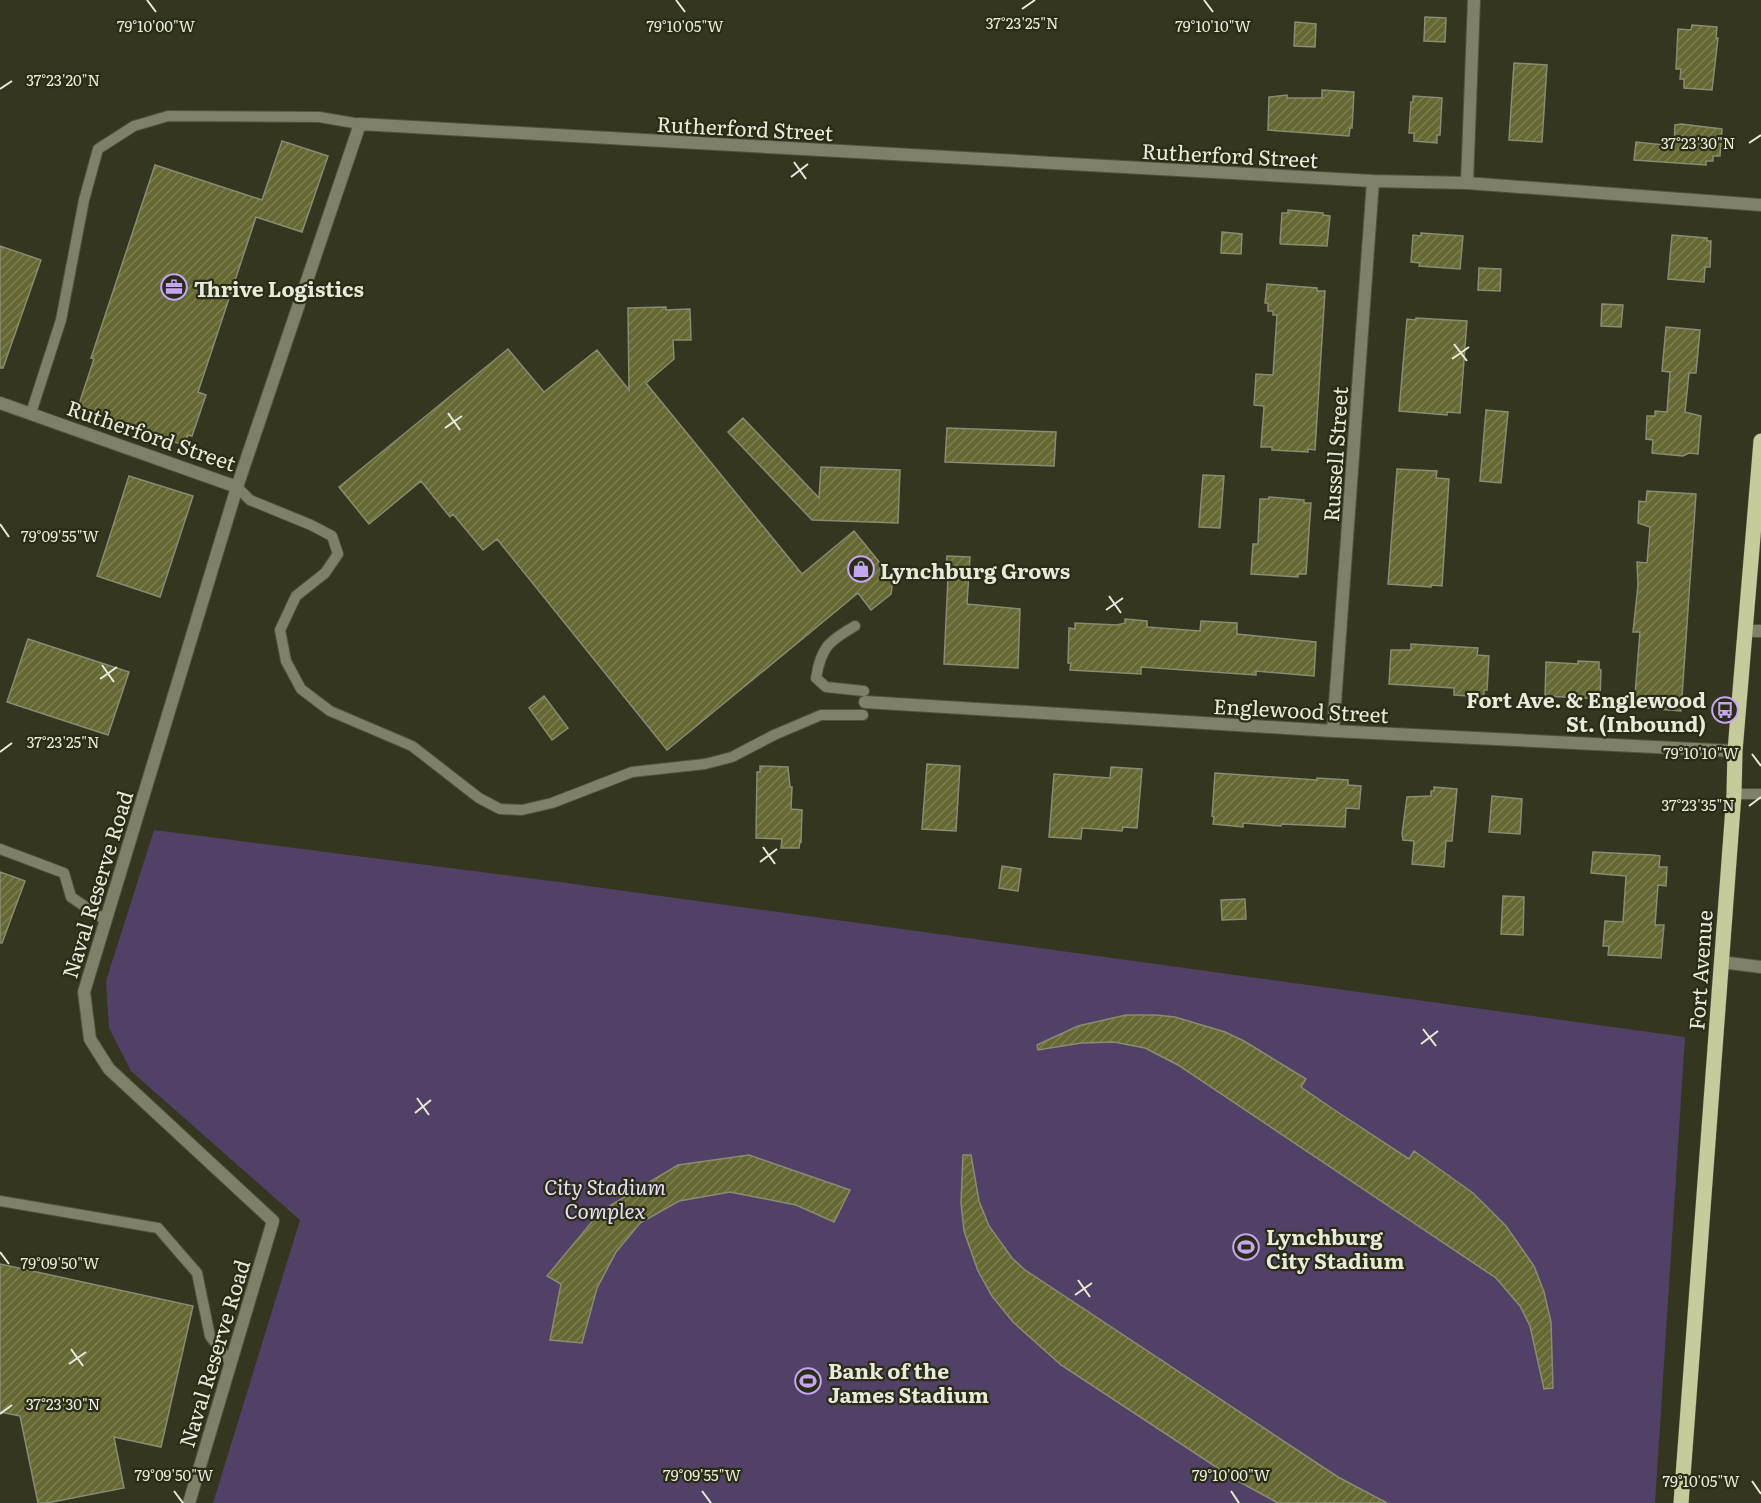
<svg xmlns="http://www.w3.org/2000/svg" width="1761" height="1503" font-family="Literata,serif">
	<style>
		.green { fill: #514166 }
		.building { fill: url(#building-hatch); stroke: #898b72; stroke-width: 1.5 }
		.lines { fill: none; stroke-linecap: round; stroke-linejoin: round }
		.service-casing { stroke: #51533e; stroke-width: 12 }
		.minor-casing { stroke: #51533e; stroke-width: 14 }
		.primary-casing { stroke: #51533e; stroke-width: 16 }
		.service { stroke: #7e8069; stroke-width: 10 }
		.minor { stroke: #7e8069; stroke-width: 12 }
		.primary { stroke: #c7cb9b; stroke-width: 15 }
		.ticks { fill: none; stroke: #e8eadc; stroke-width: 2 }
		.labels { text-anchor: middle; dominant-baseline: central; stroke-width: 4.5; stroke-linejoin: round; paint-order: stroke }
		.street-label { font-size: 21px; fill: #e8eadc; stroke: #2a2c16 }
		.poi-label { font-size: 21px; font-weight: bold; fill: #e8eadc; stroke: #2a2c16; text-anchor: start }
		.park-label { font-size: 21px; font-style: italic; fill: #e8ddfb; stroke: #2a2c16 }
		.ticks-label { font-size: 15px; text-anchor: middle; fill: #e8eadc; stroke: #2a2c16; stroke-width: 4.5; stroke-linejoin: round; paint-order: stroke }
	</style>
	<defs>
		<pattern id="building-hatch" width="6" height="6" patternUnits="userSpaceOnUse" patternTransform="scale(1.5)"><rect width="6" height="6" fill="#656833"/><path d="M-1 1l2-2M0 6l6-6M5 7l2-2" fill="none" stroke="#7b7e50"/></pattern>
	</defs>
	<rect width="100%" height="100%" fill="#343620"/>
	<!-- green -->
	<path class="green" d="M154,830L567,883L1685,1037L1655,1503H213L300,1220L131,1071L109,1028L106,981Z"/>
	<!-- building -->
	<path class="building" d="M1425,17L1446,18L1445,42L1424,41Z
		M1295,22L1316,24L1315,47L1294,46Z
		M1692,25L1717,27L1716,38H1718L1712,90L1684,88V79H1680L1681,69H1676L1678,29L1691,30Z
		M1514,63L1547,65L1542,142L1509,140Z
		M1322,90L1354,92L1352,128H1350L1349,136L1268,130L1269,97L1287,95V98H1322Z
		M1413,96L1442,98L1440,135H1437V143L1414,141V133H1409L1411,102H1413Z
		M1681,124L1722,129L1720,156H1713V161H1706V165L1634,160L1636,142L1674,146L1675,125Z
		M282,141L328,156L302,232L256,217L198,392L206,395L192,436L188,435L184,445L77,410L94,359L91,358L155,165L262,200Z
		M1288,210L1323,213V215L1330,216L1327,246L1281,244L1280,243L1282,213H1288Z
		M1222,232L1242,234L1241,254L1221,253Z
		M1421,233L1463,236L1460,269L1419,266L1420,263L1411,262L1413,235L1421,236Z
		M1672,235L1707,238V241H1711L1710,267H1705L1704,282L1668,279Z
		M0,246L41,260L3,368H0Z
		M1479,268L1501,269L1500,291L1478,290Z
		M1267,284L1317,288V291H1325L1315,450L1308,449V452L1272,450V447H1261L1264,406L1254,405L1256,374L1273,375L1277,315H1273V311H1268V303H1265Z
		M1602,304L1623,305L1621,327L1601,326Z
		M666,307V310L690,309L691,340H673L674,359L646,383L802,574L854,531L893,579L891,594L871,610L858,593L667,750L497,539L483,550L453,514L450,517L421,481L369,524L339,487L508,349L544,392L597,350L629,390L628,308Z
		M1416,318L1467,321L1460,413L1447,412V415L1399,411L1407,319L1415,320Z
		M1666,327L1700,330L1696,373H1689L1685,412L1701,416L1698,454L1689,453L1683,456L1652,453L1653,440L1646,439L1647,416H1655V411L1667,412L1670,372L1662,371Z
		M1486,410L1508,412L1501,483L1480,481Z
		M743,418L819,498L821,467L900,470L898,523L812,520L728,432Z
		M947,428L1056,432L1054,466L945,462Z
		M1397,469L1437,471L1436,478L1449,479L1442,586L1431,585V587L1388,584Z
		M1203,475L1224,476L1220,528L1199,527Z
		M129,476L193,496L160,597L97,576Z
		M1647,491L1696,494L1681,711L1634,707L1640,632H1633L1638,585L1637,562L1647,563L1650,527L1638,523L1639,501L1646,502Z
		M1269,497L1304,500V503H1311L1306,574H1298V577L1251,574L1253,544H1258L1260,499H1269Z
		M947,556L970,557L967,604L1020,609L1018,668L944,664L948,577H945Z
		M1125,619L1147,621V627L1200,631L1201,621L1237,623V634L1316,642L1314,676L1256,671V675L1141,667V674L1070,670L1071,663H1068L1069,628L1075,629V623L1117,625L1125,623Z
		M28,639L129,672L108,735L7,702Z
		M1411,644L1478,648L1477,655L1489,656L1487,690H1484V697L1454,695V688L1389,684L1391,650H1411Z
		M1578,661L1599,662V669L1601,670L1600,699L1545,696L1546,662L1578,664Z
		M544,696L568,728L552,740L529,708Z
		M927,764L960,766L956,831L922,829Z
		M760,766L788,767L790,787H792L791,809L802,810L801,842L800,841L799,848H781L782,839L756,838L757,772H760Z
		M1111,767L1142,769L1137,828L1123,827L1122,831L1082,828L1081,839L1049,837L1054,774L1110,778Z
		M1215,773L1317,780V778L1348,780V785L1361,786L1359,809L1346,808L1345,827L1282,824L1281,826L1243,823V827L1213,824L1214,817L1212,816Z
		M1434,787L1457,789L1452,841H1446L1444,867L1412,864L1414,841L1403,840L1402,834L1407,797L1431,796V791H1434Z
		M1492,796L1522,799L1520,834L1489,832Z
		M1593,852L1653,855L1660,856L1659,867H1667L1666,886L1658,885L1655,925H1664L1661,958L1608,955L1609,946H1603L1605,921L1623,922L1626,876L1591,873Z
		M1002,866L1021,869L1018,891L999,888Z
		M0,872L25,881L2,943H0Z
		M1503,896L1524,897L1523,935L1501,934Z
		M1245,899L1246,919L1222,920L1221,900Z
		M1126,1015H1156L1175,1017L1225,1032L1244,1041L1306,1079L1301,1087L1333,1109L1409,1159L1414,1151L1473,1193L1506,1226L1534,1266L1544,1292L1551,1322L1553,1388L1544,1389L1530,1326L1520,1306L1496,1278L1178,1065L1145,1048L1114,1042L1081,1043L1038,1050L1037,1045L1078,1026Z
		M749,1155L850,1190L834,1222L796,1205L730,1192L679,1201L640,1223L616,1252L597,1288L582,1343L550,1340L561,1284L547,1276L601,1211L678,1165Z
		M963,1155H971L979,1201L989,1226L1012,1258L1025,1270L1338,1477L1387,1503H1278L1236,1480L1061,1365L1013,1322L992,1296L978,1271L964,1231L961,1203Z
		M0,1264L193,1306L161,1447L114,1437L124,1488L47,1503H38L20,1416L0,1412Z"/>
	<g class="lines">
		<!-- service casing -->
		<g class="service-casing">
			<path id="service" d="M31,413L61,320L84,200L98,149L134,126L168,116L319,117L360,124
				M237,487L250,500L311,525L332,536L338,554L325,573L296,596L280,630L286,661L301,689L330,711L412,746L479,798L500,809L522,810L552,803L632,772L705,764L732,757L774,735L821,715H863
				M855,626C829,641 821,647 816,678L826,687L864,691
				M1734,794H1761
				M0,849L64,873L71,897L105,920
				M0,1201L158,1228L197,1273L210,1336L230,1362"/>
		</g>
		<!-- minor casing -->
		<g class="minor-casing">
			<path id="minor" d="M1467,183L1474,0
				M0,403L237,487
				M1747,631H1761
				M865,702L1333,731L1735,751
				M1333,731L1373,181
				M1721,962L1761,967
				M189,1503L273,1221L109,1069L90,1039L84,992L237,487L360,124L1373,181L1467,183L1761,205"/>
		</g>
		<!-- primary casing -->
		<g class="primary-casing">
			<path id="primary" d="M1681,1503L1734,794L1735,751L1761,441"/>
		</g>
		<!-- service -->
		<use href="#service" class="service"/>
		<!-- minor -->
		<use href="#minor" class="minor"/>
		<!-- primary -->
		<use href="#primary" class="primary"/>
	</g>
	<!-- ticks -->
	<path class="ticks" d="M147,0L156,12M676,0L685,12M1204,0L1213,12M1022,9L1035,0M0,89L12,81M1749,143L1761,135M794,162L806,179M791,177L808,164M1454,344L1467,361M1452,359L1469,347M448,413L460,430M445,428L462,416M0,524L9,537M1109,596L1121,613M1106,610L1123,598M102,665L114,682M100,679L117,667M0,752L12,743M1752,754L1761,766M1749,806L1761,797M763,847L775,864M760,862L777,849M1423,1029L1436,1046M1421,1044L1438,1031M417,1098L429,1115M415,1113L431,1100M0,1252L9,1264M1078,1280L1090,1297M1075,1295L1092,1283M71,1349L83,1366M69,1364L86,1352M0,1414L12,1405M1752,1481L1761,1494M174,1491L183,1503M702,1491L711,1503M1231,1491L1239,1503"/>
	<!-- icons -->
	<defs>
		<g id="office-ring" transform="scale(1.35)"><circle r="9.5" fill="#2a2c16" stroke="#c5a6f0" stroke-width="1.5"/><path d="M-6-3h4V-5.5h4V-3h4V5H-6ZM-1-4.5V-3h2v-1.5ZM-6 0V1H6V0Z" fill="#c5a6f0"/></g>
		<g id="shop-ring" transform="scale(1.35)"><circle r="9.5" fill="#2a2c16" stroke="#c5a6f0" stroke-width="1.5"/><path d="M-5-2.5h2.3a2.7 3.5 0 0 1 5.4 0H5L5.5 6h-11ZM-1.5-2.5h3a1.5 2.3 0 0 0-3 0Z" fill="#c5a6f0"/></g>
		<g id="bus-ring" transform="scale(1.35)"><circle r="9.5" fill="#2a2c16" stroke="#c5a6f0" stroke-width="1.5"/><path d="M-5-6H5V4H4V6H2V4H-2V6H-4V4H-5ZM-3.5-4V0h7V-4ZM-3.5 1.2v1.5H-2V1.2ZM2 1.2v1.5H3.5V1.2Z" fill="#c5a6f0"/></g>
		<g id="stadium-ring" transform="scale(1.35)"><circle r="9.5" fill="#2a2c16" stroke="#c5a6f0" stroke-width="1.5"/><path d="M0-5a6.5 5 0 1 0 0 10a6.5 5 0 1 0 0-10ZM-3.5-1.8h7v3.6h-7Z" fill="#c5a6f0"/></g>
	</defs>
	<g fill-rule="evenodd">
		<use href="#office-ring" x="174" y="287"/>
		<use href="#shop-ring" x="861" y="569"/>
		<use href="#bus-ring" x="1725" y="710"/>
		<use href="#stadium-ring" x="1246" y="1247"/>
		<use href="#stadium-ring" x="808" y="1381"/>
	</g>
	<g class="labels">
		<!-- street labels -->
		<g class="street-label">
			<text transform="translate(745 127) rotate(3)">Rutherford Street</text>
			<text transform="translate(1230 154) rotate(3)">Rutherford Street</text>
			<text transform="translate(152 434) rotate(19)">Rutherford Street</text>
			<text transform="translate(1334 454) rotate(-86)">Russell Street</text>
			<text transform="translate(1301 709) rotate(3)">Englewood Street</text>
			<text transform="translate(96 884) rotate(-73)">Naval Reserve Road</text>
			<text transform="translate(1699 970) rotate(-86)">Fort Avenue</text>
			<text transform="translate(213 1353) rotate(-73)">Naval Reserve Road</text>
		</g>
		<!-- poi labels -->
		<g class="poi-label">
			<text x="194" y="287">Thrive Logistics</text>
			<text x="880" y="569">Lynchburg Grows</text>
			<text x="1706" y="698" text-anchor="end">Fort Ave. &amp; Englewood<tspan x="1706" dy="24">St. (Inbound)</tspan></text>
			<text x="1266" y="1235">Lynchburg<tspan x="1266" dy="24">City Stadium</tspan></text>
			<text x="828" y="1369">Bank of the<tspan x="828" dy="24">James Stadium</tspan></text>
		</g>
		<!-- park labels -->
		<g class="park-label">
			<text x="605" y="1185">City Stadium<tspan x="605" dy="24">Complex</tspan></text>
		</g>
	</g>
	<g class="ticks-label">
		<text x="1022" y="29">37°23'25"N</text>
		<text x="156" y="32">79°10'00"W</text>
		<text x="685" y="32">79°10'05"W</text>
		<text x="1213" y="32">79°10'10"W</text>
		<text x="63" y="86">37°23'20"N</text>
		<text x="1698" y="149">37°23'30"N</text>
		<text x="60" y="542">79°09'55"W</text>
		<text x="63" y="748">37°23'25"N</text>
		<text x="1701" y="759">79°10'10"W</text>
		<text x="1698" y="811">37°23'35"N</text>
		<text x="60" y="1269">79°09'50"W</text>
		<text x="63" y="1410">37°23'30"N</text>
		<text x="174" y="1481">79°09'50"W</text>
		<text x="702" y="1481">79°09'55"W</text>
		<text x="1231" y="1481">79°10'00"W</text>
		<text x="1701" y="1487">79°10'05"W</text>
	</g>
</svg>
